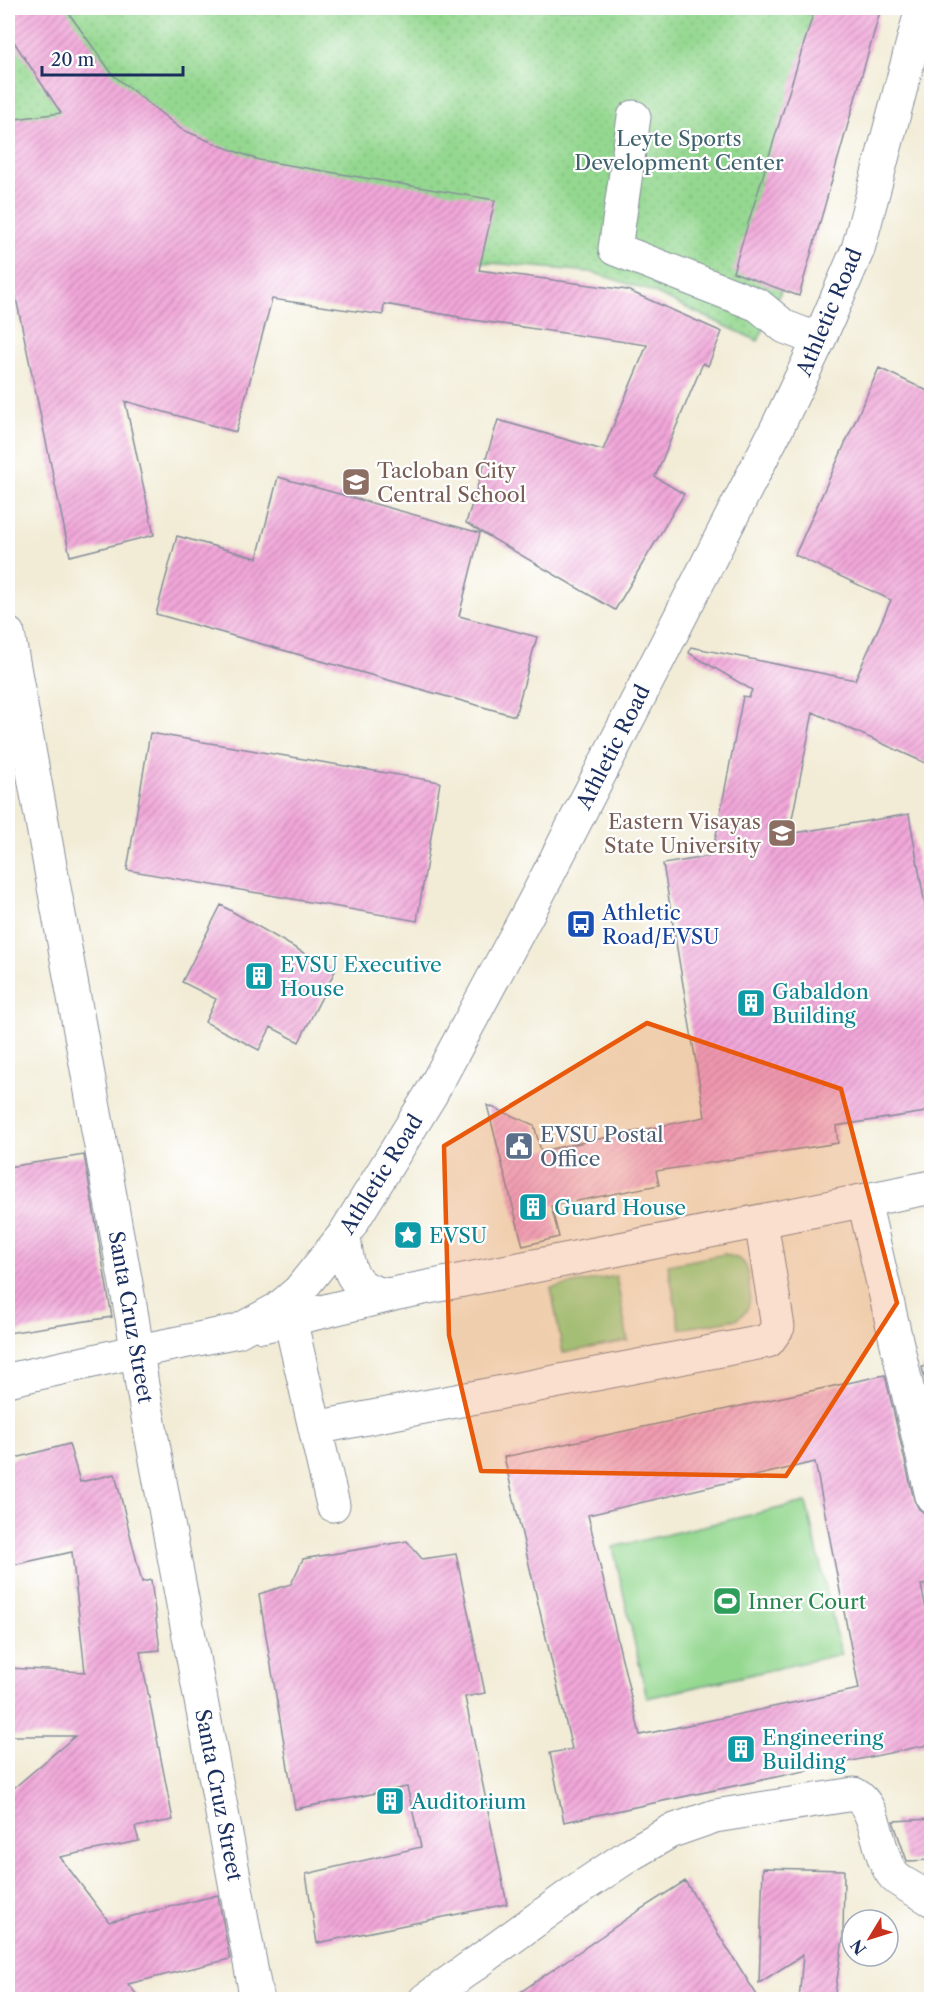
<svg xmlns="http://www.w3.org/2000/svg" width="939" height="2007" font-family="'Libre Caslon Text',serif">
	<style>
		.green { fill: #94d890; stroke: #588477; stroke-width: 1.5 }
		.park { fill: url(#park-dots); stroke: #588477; stroke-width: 1.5 }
		.building { fill: url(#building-hatch); fill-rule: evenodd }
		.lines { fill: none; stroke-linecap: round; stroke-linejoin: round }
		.minor-casing { stroke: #868e9a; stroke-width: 35 }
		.minor { stroke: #fff; stroke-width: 33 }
		.marked { fill: #e8590c; fill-opacity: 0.2; stroke: #e8590c; stroke-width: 4.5; stroke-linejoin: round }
		.labels { text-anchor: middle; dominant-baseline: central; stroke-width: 4.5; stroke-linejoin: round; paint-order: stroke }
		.park-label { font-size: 21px; fill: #3f626d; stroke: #fff }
		.street-label { font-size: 21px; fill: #1b2f5e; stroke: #fff }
		.education-label { font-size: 21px; fill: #785e54; stroke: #fff; text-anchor: start }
		.transit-label { font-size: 21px; fill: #164399; stroke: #fff; text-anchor: start }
		.culture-label { font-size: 21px; fill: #0d838f; stroke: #fff; text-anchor: start }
		.service-label { font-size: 21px; fill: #4e5e75; stroke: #fff; text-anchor: start }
		.leisure-label { font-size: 21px; fill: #27864d; stroke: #fff; text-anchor: start }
	</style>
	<defs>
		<pattern id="park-dots" width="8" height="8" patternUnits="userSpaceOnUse" patternTransform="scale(1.5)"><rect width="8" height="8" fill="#94d890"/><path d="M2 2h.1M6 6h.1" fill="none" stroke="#7fba7f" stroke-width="1.8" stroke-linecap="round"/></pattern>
		<pattern id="building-hatch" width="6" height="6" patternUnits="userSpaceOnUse" patternTransform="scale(1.5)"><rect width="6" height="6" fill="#f2a7d9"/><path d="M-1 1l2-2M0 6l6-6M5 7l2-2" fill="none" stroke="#c388b3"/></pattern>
	</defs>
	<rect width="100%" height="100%" fill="#fff"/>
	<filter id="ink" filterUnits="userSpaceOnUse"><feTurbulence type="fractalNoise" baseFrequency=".0167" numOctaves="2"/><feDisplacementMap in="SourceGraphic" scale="12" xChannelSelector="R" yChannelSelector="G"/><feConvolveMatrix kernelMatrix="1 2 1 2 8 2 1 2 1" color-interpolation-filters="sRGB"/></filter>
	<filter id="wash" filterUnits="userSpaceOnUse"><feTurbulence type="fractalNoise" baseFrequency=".008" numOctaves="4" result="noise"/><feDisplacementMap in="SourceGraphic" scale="24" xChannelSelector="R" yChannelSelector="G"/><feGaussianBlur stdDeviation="1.35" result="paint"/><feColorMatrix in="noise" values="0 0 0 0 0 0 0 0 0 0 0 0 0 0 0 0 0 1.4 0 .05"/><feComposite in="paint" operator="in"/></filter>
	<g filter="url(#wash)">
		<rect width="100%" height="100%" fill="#f2ecd6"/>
		<!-- green -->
		<path class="green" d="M725,1254C732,1257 742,1258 746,1266C749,1272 751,1298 749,1304C748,1311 742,1315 737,1319L680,1329L668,1265Z
			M616,1276L628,1341L563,1353L551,1288Z
			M806,1502L841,1654L647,1698L613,1547Z"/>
		<!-- park -->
		<path class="park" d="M8,8H874L787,278L758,341L650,291L591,272L414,256L49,124L8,130Z"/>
		<g id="blocks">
			<!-- building -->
			<path class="building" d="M8,8H65L113,75L181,129L221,146L259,160L495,200L479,270L627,290L722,332L708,366L703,363L655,477L684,494L615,610L466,523L498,420L603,450L647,345L459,318V317L384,304L383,315L272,299L236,432L125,401L154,535L70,556L8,260V120L61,113L8,33Z
				M815,8H881L799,296L733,272Z
				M879,368L932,393V766L813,712L789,834L909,814L932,945V1111L836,1126L838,1143L656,1171L659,1185L551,1206L559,1237L523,1246L487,1105L534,1125L541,1151L705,1117L663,864L712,856L743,696L749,697L752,690L689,653L691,647L855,680L891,600L795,555Z
				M278,477L480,533L459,616L537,637L515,716L156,614L177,536L257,558Z
				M150,733L440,782L417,921L127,870Z
				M221,905L335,971L299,1042L271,1027L259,1050L205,1022L216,999L182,982Z
				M84,1155L112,1317L8,1333V1167Z
				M932,1365V1410L922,1367Z
				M885,1375L914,1500L919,1509L926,1514H932V1584L921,1585L932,1637V1744L564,1822L550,1753L572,1749L504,1457ZM815,1462L859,1689L640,1735L588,1515Z
				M69,1444L80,1482L115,1474L142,1582L151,1580L160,1650L140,1652L173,1820L135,1827L139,1841L60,1857L109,1922L218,1895L230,1959L128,1984L141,2000H8V1793L75,1736H8V1668L85,1672L72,1552L8,1566V1460Z
				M407,1541L422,1559L456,1554L485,1693L465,1697L507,1904L317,1943L306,1874L421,1847L407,1787L295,1809L259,1594L291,1584L303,1559Z
				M932,1819V1860L907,1861L893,1821Z
				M763,1868L844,1870L843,1939L834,2000H799L803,1955L759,1983Z
				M685,1881L760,2000H509L638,1911Z"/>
		</g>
	</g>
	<g filter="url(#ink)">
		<use href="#blocks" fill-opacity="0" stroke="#868e9a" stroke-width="1.5"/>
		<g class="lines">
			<!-- minor casing -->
			<g class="minor-casing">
				<path id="minor" d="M634,117L615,249L758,305L785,327L819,340
					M8,634L132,1317L142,1385L257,2000
					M864,1201L932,1496
					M344,1235C347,1268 351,1291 388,1295L932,1187
					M290,1319L315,1428
					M263,1326L391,1295
					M8,1380L138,1351L238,1331L278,1309L299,1291L344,1235L431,1094L534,902L777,428L819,340L858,249L922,8
					M333,1505L315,1428L768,1341L778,1327L761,1221
					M425,2000L583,1886L631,1854L669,1832L715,1816L854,1794C880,1807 875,1856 895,1877C902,1884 922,1893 932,1900"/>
			</g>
			<!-- minor -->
			<use href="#minor" class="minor"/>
		</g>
	</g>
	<!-- marked area -->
	<path class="marked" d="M647,1023L841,1089L897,1303L786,1476L481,1471L449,1335L444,1146Z"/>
	<!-- icons -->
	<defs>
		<g id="school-square" transform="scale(1.5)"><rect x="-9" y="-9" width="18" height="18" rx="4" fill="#8d6e63" stroke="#fff"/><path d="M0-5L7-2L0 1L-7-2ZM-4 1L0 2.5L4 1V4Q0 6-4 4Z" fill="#fff"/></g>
		<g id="university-square" transform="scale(1.5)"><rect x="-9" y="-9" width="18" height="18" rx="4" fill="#8d6e63" stroke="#fff"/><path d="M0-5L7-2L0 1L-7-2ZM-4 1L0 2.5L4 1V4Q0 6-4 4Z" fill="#fff"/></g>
		<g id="bus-square" transform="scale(1.5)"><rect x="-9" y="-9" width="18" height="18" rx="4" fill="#1a4fb4" stroke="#fff"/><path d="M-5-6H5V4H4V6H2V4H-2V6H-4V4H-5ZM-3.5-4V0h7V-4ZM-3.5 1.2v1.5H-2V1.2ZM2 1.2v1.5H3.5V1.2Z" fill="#fff"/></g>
		<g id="building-square" transform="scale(1.5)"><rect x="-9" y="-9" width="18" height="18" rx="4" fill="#0f9aa8" stroke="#fff"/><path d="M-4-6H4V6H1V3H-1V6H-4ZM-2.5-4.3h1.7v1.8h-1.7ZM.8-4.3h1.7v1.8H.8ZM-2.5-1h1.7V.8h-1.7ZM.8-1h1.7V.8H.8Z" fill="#fff"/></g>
		<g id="civic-square" transform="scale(1.5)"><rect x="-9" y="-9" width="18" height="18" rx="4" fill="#5c6f8a" stroke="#fff"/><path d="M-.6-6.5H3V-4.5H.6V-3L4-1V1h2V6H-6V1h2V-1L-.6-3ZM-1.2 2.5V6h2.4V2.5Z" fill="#fff"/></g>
		<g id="sight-square" transform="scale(1.5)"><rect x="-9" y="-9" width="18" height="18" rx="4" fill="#0f9aa8" stroke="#fff"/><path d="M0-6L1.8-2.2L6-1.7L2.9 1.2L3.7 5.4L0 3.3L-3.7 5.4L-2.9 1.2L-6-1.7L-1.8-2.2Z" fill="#fff"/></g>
		<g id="stadium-square" transform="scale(1.5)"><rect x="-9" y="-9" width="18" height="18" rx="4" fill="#2e9e5b" stroke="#fff"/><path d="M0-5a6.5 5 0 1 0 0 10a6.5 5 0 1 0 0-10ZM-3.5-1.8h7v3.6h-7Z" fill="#fff"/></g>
	</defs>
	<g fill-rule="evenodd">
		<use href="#school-square" x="356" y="482"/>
		<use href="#university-square" x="782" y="833"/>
		<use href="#bus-square" x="581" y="924"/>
		<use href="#building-square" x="259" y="976"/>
		<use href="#building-square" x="751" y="1003"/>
		<use href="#civic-square" x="519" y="1146"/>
		<use href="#building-square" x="533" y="1207"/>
		<use href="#sight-square" x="408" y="1235"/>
		<use href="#stadium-square" x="727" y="1601"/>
		<use href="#building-square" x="741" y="1749"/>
		<use href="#building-square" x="390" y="1801"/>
	</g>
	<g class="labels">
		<!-- park labels -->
		<g class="park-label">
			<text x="679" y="138">Leyte Sports<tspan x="679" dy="24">Development Center</tspan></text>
		</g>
		<!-- street labels -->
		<g class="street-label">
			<text transform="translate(829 312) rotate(-67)">Athletic Road</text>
			<text transform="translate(613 747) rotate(-63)">Athletic Road</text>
			<text transform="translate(381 1174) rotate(-58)">Athletic Road</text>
			<text transform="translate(131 1317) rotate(80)">Santa Cruz Street</text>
			<text transform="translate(219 1795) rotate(79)">Santa Cruz Street</text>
		</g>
		<!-- education labels -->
		<g class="education-label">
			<text x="377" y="470">Tacloban City<tspan x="377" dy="24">Central School</tspan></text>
			<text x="761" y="821" text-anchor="end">Eastern Visayas<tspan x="761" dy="24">State University</tspan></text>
		</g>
		<!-- transit labels -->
		<g class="transit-label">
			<text x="602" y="912">Athletic<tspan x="602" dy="24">Road/EVSU</tspan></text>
		</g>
		<!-- culture labels -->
		<g class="culture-label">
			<text x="280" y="964">EVSU Executive<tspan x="280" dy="24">House</tspan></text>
			<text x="772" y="991">Gabaldon<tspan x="772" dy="24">Building</tspan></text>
			<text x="554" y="1207">Guard House</text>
			<text x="429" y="1235">EVSU</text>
			<text x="762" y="1737">Engineering<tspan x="762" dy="24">Building</tspan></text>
			<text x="411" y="1801">Auditorium</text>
		</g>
		<!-- service labels -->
		<g class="service-label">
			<text x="540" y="1134">EVSU Postal<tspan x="540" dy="24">Office</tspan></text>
		</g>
		<!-- leisure labels -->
		<g class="leisure-label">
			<text x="748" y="1601">Inner Court</text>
		</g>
	</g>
	<!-- margin -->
	<rect width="939" height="2007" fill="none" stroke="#fff" stroke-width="30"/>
	<!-- north arrow -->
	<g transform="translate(870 1938) rotate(232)"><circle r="28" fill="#ffffff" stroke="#a4acbf" stroke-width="1.5"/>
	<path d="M0-4.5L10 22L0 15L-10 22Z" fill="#c8321e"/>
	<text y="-9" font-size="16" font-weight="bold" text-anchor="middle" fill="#1b2f5e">N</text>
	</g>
	<!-- scale -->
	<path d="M42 66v9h141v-9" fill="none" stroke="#1b2f5e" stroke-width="3"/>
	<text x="51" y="66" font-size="18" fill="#1b2f5e" stroke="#ffffff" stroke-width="4.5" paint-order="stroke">20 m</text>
</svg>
